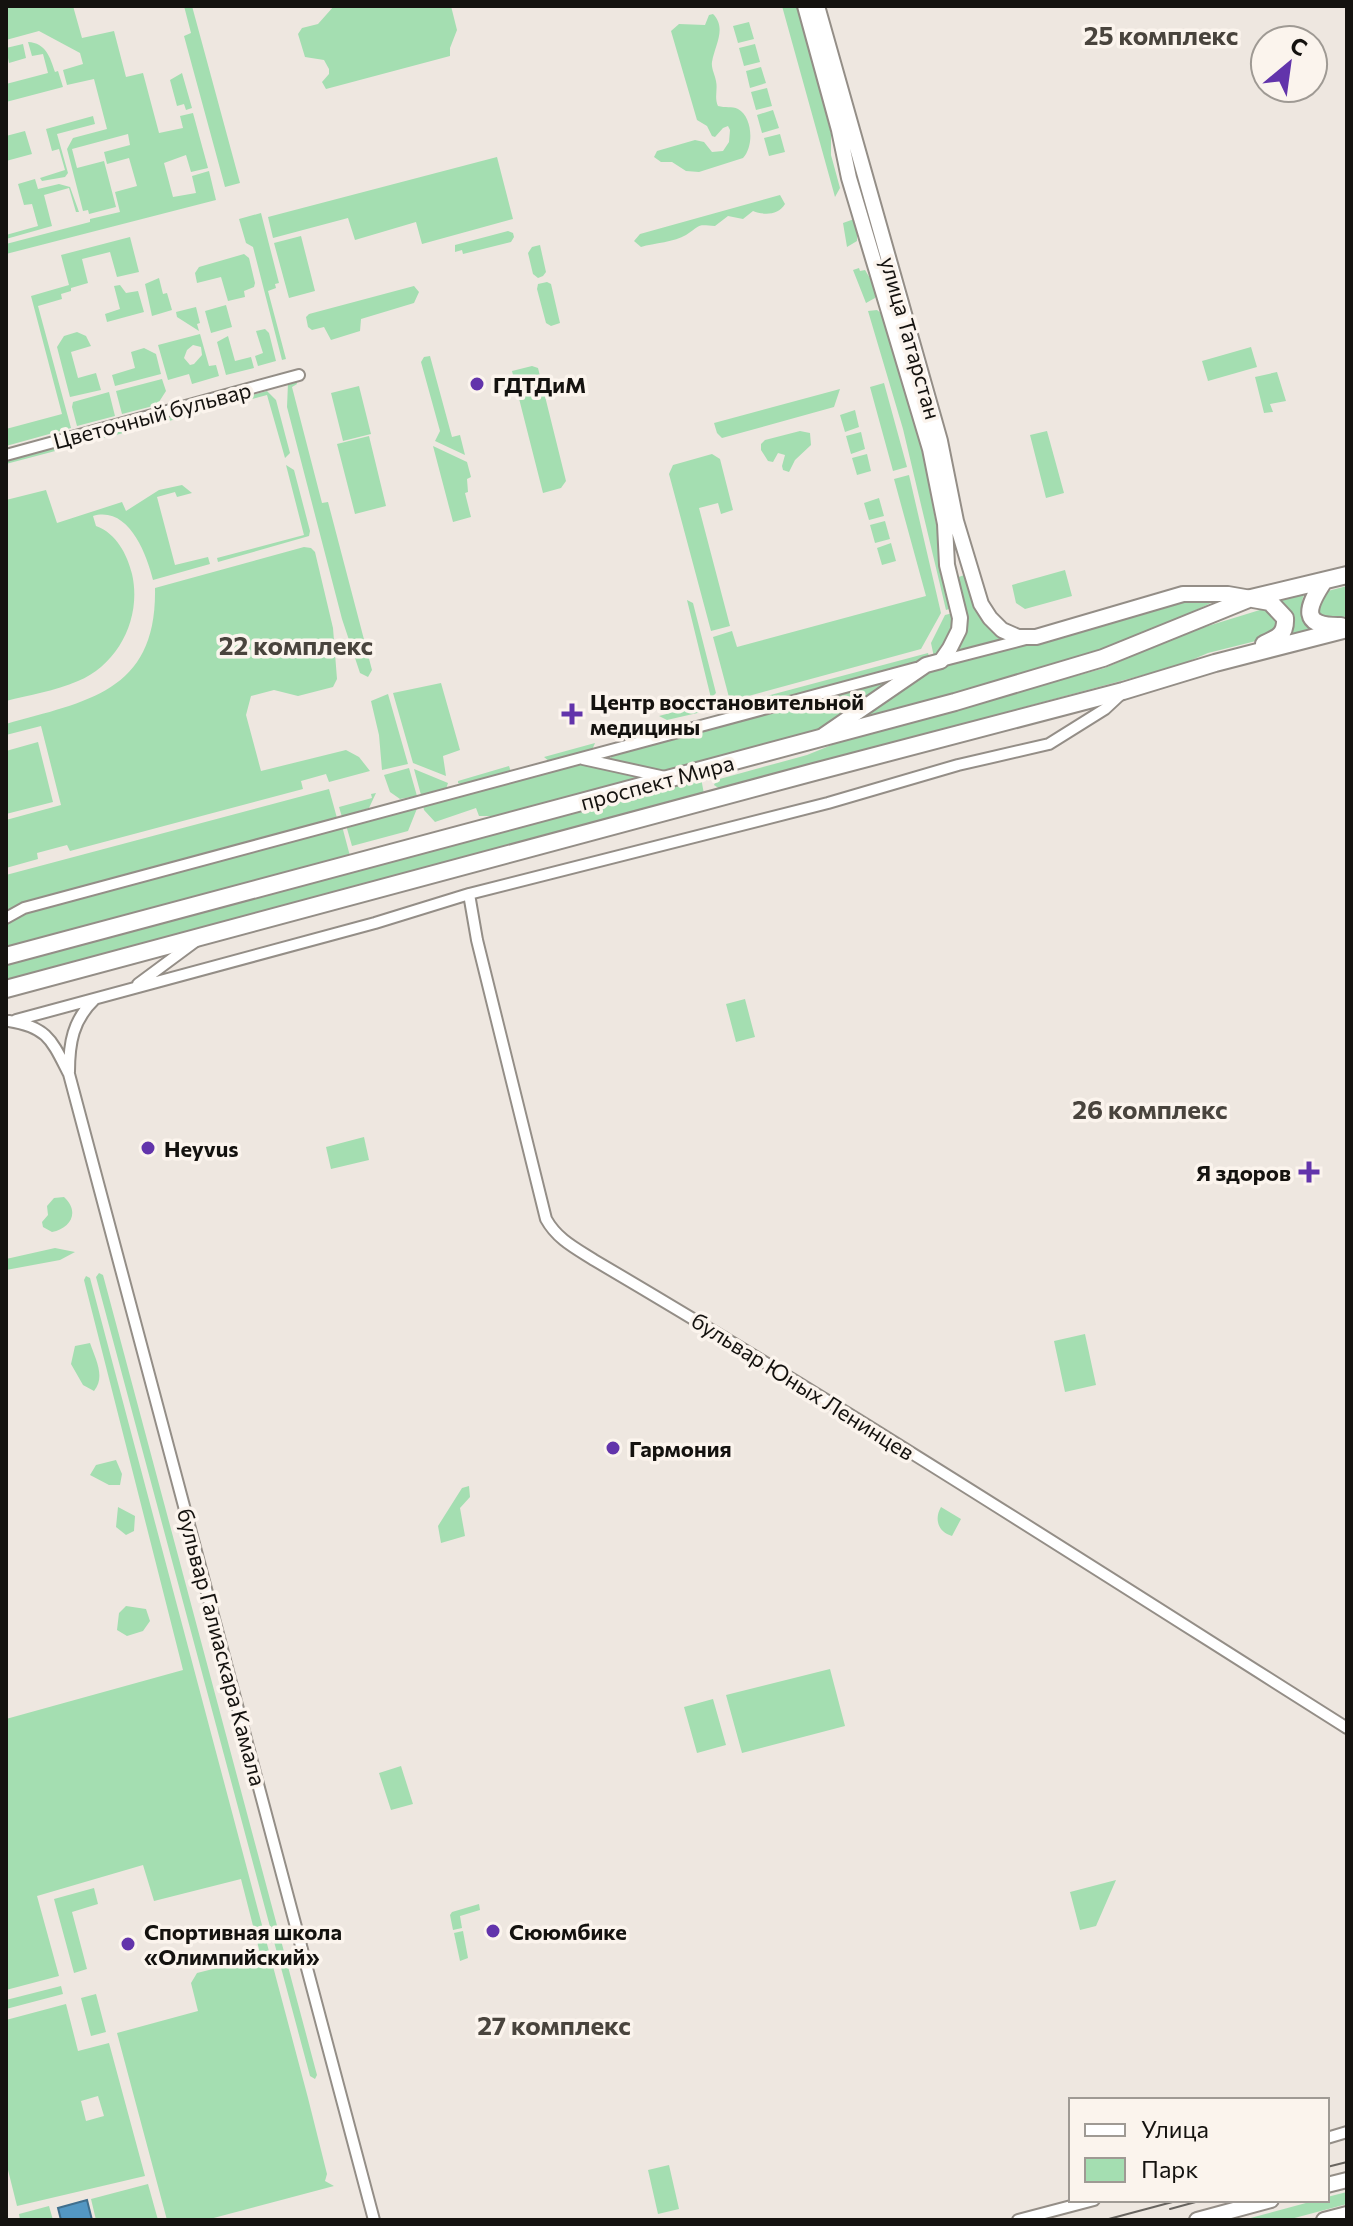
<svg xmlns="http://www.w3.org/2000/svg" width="1353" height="2226" font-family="Commissioner,sans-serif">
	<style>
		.green { fill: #a4deb1; fill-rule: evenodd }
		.water { fill: #5397c3; stroke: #406f8d; stroke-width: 2 }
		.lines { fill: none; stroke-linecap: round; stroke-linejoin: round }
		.street-casing { stroke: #948e87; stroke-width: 14 }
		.secondary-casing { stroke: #948e87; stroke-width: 18 }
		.primary-casing { stroke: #948e87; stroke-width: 20 }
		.street { stroke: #fff; stroke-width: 10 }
		.secondary { stroke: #fff; stroke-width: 14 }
		.primary { stroke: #fff; stroke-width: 16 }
		.tram { stroke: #68645f; stroke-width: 2 }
		.poi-dot { fill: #6234ab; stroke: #fbf4ed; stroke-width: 3 }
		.labels { text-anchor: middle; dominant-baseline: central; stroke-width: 7; stroke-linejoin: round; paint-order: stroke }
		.street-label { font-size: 22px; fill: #14120f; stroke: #fbf4ed }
		.poi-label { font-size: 22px; font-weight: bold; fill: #14120f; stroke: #fbf4ed; text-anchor: start }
		.quarter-label { font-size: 26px; font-weight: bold; fill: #49443d; stroke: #fbf4ed }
	</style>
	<rect width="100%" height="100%" fill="#eee7e0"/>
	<!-- green -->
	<path class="green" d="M13,6H73L82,38L114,31L126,77L143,73L159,133L183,128L180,116L193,113L208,168L191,172L186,155L164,163L173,197L196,193L192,176L209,171L216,200L6,254V244L90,222V219L120,212L115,192L137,186L129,158L107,164L104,152L130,145L128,134L72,149L77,168L104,161L116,207L89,214L88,210L83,211L67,149L73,138L107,129L94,79L67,85L63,70L83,64L80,53L39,31L6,40V8Z
		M184,6H192L240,183L225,187L184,36L191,33Z
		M334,6H451L457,30L450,48V56L326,89L322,82L329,74V69L324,60L305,57L298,34L302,28L318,24Z
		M782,6H797L831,133V155L840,188L835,197Z
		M713,14C727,28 715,45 712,62C711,68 715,75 716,81C718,90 714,97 718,106C725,108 732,106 738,109C753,117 754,147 743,158L699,172L686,171L672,162H661L654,157L657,151L695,140L704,142L712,152L723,151L729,142L730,130L728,126L723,128L715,137L712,136L707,126L697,120L671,31L679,24L705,25L709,15Z
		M749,22L754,39L738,43L733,26Z
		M28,42C46,43 50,57 55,72L58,71L63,87L6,102V84L48,73L43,54L32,56Z
		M23,44L26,58L9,63L6,48Z
		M755,44L760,62L744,66L739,48Z
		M761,67L766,83L750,88L746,71Z
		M182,73L192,108L186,110L184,104L177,106L170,80Z
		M767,88L772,106L756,110L751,92Z
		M773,110L779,128L762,133L757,115Z
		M93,116L95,124L57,134L68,173L65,177L42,181L40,178L65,170L59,149L52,151L46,129Z
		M25,131L32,154L6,161V136Z
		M780,134L785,152L769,156L764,138Z
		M497,157L513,219L422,244L416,222L355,240L348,218L273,238L268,217Z
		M35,179L38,189L59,184L70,187L79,212H76L69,188L44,195L52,226L6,239V235L38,226L32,204L24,205L18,184Z
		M780,195L785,204C778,216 763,215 753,211L743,219L728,216L715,226C696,224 701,225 686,235C675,242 654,243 641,247L634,241L640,234Z
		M261,213L279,283L275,284L276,288L268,291L286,359L282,360L253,247L246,243L239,219Z
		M857,218V241L847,247L843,223Z
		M508,231L513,233L514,237L511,242L463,254L462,250L455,252V245Z
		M301,236L315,291L289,298L274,243Z
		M130,237L139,272L117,277L110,252L82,259L88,283L71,288V291L61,294L62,299L38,306L71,428L6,446V429L62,414L31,296L69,285L61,255Z
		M540,245L546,272L543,276L538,278L533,274L528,253L532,247Z
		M244,254L249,258L255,283L254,287L244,291L245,297L228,301L221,277L197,283L195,273L199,267Z
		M859,268L860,271L865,270L877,290L875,298L866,303L853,270Z
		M159,278L163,294L167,293L172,310L152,316L145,284Z
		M547,282L551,284L560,323L551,326L546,323L537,289L538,284Z
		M120,285L126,293L138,291L144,312L107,322L105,314L120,309L114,286Z
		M414,286L419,292L414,303L361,319L360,331L331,340L324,327L312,330L308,327L306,317L309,314Z
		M226,305L232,327L211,333L205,311Z
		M196,307L200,323L197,324L199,331L177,317L176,312Z
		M877,310L882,314L922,449L952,608L946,610L903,429L868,311Z
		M265,329L269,333L276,361L258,366L255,356L263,353L256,331Z
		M77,332L86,336L91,346L71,352L78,378L96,373L101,390L70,397L57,347L64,336Z
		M200,334L209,366L216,365L219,376L192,384L189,374L168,380L158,345ZM193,345L201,347L202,355L194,364L190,365L184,358L187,350Z
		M228,336L235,361L251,357L254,368L226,375L217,342Z
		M1251,347L1257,367L1208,381L1202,361Z
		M144,348L156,354L161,374L115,386L112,375L135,368L131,352Z
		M430,356L452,437L460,435L465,455L435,441L440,431L421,362L424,357Z
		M532,366L538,368L566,481L561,488L543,493L512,371Z
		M1277,372L1286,401L1270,404L1273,412L1264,413L1255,377Z
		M162,379L166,391L157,405L122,414L116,391Z
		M296,380L297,384L292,387L322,503L328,502L372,670L368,677L360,673L342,619L287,407L288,383Z
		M884,383L907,467L893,471L870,387Z
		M359,386L371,434L343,441L331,393Z
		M840,389L834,407L722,438L717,433L714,423Z
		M267,391L276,400L290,453L285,458L267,395L6,464V461Z
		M109,392L115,416L77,426L72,407L73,402Z
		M855,410L859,427L845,432L840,415Z
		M800,431L810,433L811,445L795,460L789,472L783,470L782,466L785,455L778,453L773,462L768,461L761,450V444L765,440Z
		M1047,431L1064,493L1046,498L1030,435Z
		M861,432L865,449L851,454L846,436Z
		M369,436L386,506L355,514L337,444Z
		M433,446L467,462L471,477L467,479L468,492L465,493L471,517L453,522Z
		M712,454L720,459L733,510L721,514L718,503L699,508L730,626L711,631L669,474L673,465Z
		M867,454L871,471L857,475L852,458Z
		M286,465L294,470L310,531L309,536L218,562L217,558L304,535Z
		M909,475L941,613L921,649L730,701L713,637L732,631L737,647L926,596L894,479Z
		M182,485L192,493L177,497L175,492L157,497L175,565L208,557L210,564L153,580C146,552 128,506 93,516L96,526C116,533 127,554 132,574C142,617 119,664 78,681C55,691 29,695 6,701V500L46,490L57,523L122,502L126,511L159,490Z
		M879,498L884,516L869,520L864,503Z
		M885,521L890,539L875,543L870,525Z
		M891,543L896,561L882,565L877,548Z
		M304,547L311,548L315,552L333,628L337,679L333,687L298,696L274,690L251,696L246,715L261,771L346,750L359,757L370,771L329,782L326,774L301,781L303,789L70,851L67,845L37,853L38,859L6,868V820L61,805L41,726L6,735V724C88,701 157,692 155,588Z
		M1065,570L1072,596L1025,609L1016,603L1012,585Z
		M967,574L986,623L1008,640L955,653L963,636L956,578Z
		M1347,586V616L1331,620L1318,615L1315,605L1324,592Z
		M1306,590C1297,607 1304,617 1315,631L1287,638C1291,620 1294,611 1278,600Z
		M687,600L693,603L716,693L711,698Z
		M1213,602L1150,632L1078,660L857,720L930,669L1159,607L1182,603Z
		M1263,609H1269L1280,623L1268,638L1208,653L1180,665L720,789L714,785L716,780L807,755L849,738L1105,668L1182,634Z
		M953,613L951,632L934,657L931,643L945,615Z
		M928,653L930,659L738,712L729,706Z
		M899,678L829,727L663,772L610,759L612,755Z
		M441,683L460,750L443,756L446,776L413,763L393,693Z
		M388,694L408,764L382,770L379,735L371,701Z
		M715,701L719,703V708L667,720L659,716Z
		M38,742L53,802L6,814V751Z
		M595,743L592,750L550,762L544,757Z
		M579,763L642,777L500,816H479L476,808L435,822L424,810L423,805Z
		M509,766L511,772L463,785L458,783V781Z
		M409,768L417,796L400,799L390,792L384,775Z
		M414,769L448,783L446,789L421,795Z
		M701,778L704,794L6,981V964Z
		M329,789L337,818L21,904L6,913V875Z
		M376,793L369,808L342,817L339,807L372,798L371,794Z
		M418,806L408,831L352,846L346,825Z
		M342,826L350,856L6,948V923L25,911Z
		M745,999L755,1037L736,1042L726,1004Z
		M364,1137L369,1160L331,1169L326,1147Z
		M64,1197C80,1212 71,1228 52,1232L43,1227L42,1222L48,1215L47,1206L54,1198Z
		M55,1248L75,1252L60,1260L6,1270V1259Z
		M99,1273L103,1275L317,2075L315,2079L310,2076L96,1277Z
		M86,1276L90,1278L308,2098L327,2174L325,2181L334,2186L206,2220H167L117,2033L198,2011L191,1983L197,1973L261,1957L241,1879L154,1901L143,1865L37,1896L59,1976L6,1990V1719L183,1670L84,1280Z
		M1085,1334L1096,1385L1065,1392L1054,1341Z
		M90,1343C95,1358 106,1377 94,1391L83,1385L71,1364L75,1346Z
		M116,1460L122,1474L120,1485H109L90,1475L96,1465Z
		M469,1486L470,1497L460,1508L465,1536L441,1543L438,1526L462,1488Z
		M118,1507L135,1516L134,1531L126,1535L116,1527Z
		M941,1507L961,1519L952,1536C938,1532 934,1519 941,1507Z
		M126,1606L146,1609L150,1621L143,1631L127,1636L117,1630L119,1613Z
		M830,1669L845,1726L742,1753L726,1695Z
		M713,1699L726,1745L697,1753L684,1707Z
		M401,1766L413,1804L391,1810L379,1773Z
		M1116,1880L1096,1926L1080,1930L1070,1892Z
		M94,1888L98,1904L72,1912L87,1969L74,1973L54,1899Z
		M479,1904L480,1910L460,1916L462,1928L453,1930L450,1915L452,1912Z
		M463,1931L468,1958L460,1961L454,1933Z
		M61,1986L63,1994L6,2009V2000Z
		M96,1994L106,2032L91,2036L81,1998Z
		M66,2004L78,2051L109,2043L145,2176L17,2206L6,2162V2020ZM98,2096L104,2116L86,2121L81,2101Z
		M669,2165L679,2209L658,2214L648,2170Z
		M148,2184L158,2220H96L91,2199Z
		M1347,2192V2204L1287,2220H1243L1317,2200H1327V2197Z
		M49,2206L53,2220H20L19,2214Z"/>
	<!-- water -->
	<path class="water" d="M87,2200L92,2220H61L58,2208Z"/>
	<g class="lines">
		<!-- street casing -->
		<g class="street-casing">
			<path id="street" d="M6,455L299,375
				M941,661L1026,639
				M583,759L665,777
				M469,894L477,940L546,1219C557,1239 575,1248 594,1260C849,1410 1097,1570 1347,1728
				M6,918L24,908L916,668
				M138,984L196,941
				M16,1020L375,923L469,894L828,803L958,765L1049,744L1105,709L1120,695
				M9,1021C48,1027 52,1041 69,1074L374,2220
				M69,1072C69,1043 73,1020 94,1000
				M1327,2138L1347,2132
				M1018,2220L1094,2200"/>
		</g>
		<!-- secondary casing -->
		<g class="secondary-casing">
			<path id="secondary" d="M805,6L839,130L849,178L930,449L945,524L947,565L960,618L959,630L950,648L941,661L926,665L824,735
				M817,6L940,441L956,521L981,604L990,618L1002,630L1018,637H1036L1183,594H1228L1251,598
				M1327,2185L1347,2180
				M1197,2220L1271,2200
				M1324,2220L1347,2214"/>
		</g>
		<!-- primary casing -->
		<g class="primary-casing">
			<path id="primary" d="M1324,581C1306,608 1300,627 1341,626
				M1253,599L1270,602L1285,618C1286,634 1278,638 1264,644
				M6,956L955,702L1103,658L1251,598L1347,575
				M6,989L814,772L1123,691L1215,663L1347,629"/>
		</g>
		<!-- street -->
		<use href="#street" class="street"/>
		<!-- secondary -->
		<use href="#secondary" class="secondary"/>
		<!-- primary -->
		<use href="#primary" class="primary"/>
		<!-- tram -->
		<path class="tram" d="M1327,2167L1347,2162
			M1170,2209L1203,2200
			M1105,2220L1180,2200"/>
	</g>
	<!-- markers -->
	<g class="poi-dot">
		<circle cx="477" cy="384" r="8"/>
		<path d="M568 702h8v8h8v8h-8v8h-8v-8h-8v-8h8z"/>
		<circle cx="148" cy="1148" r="8"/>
		<path d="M1305 1160h8v8h8v8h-8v8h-8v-8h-8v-8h8z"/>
		<circle cx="613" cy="1448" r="8"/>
		<circle cx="493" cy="1931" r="8"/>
		<circle cx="128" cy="1944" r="8"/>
	</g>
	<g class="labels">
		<!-- street labels -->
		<g class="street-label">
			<text transform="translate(911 338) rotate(74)">улица Татарстан</text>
			<text transform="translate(152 415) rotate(-15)">Цветочный бульвар</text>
			<text transform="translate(657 782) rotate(-15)">проспект Мира</text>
			<text transform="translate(803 1386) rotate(32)">бульвар Юных Ленинцев</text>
			<text transform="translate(222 1647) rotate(75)">бульвар Галиаскара Камала</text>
		</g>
		<!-- poi labels -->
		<g class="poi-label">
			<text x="493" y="384">ГДТДиМ</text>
			<text x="590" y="701">Центр восстановительной<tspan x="590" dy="25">медицины</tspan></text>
			<text x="164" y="1148">Heyvus</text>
			<text x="1291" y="1172" text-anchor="end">Я здоров</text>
			<text x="629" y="1448">Гармония</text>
			<text x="144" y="1931">Спортивная школа<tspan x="144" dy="25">«Олимпийский»</tspan></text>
			<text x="509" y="1931">Сююмбике</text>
		</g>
		<!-- quarter labels -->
		<g class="quarter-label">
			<text x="1161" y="34">25 комплекс</text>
			<text x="296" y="644">22 комплекс</text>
			<text x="1150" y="1108">26 комплекс</text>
			<text x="554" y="2024">27 комплекс</text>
		</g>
	</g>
	<!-- border -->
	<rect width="1353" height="2226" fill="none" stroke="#14120f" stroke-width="16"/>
	<!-- legend -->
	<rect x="1069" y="2098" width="260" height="104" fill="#fbf4ed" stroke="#9f9a94" stroke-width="2"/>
	<rect x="1085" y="2124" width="40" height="12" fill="#ffffff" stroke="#9f9a94" stroke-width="2"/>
	<text x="1141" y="2138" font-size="24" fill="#14120f">Улица</text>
	<rect x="1085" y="2158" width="40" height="24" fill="#a4deb1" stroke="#9f9a94" stroke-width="2"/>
	<text x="1141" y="2178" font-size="24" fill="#14120f">Парк</text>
	<!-- north arrow -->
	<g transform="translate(1289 64) rotate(29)"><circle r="38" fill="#fbf4ed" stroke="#9f9a94" stroke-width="2"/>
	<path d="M0-6L14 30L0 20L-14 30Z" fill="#6234ab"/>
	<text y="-12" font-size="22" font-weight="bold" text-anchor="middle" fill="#14120f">С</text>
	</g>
</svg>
